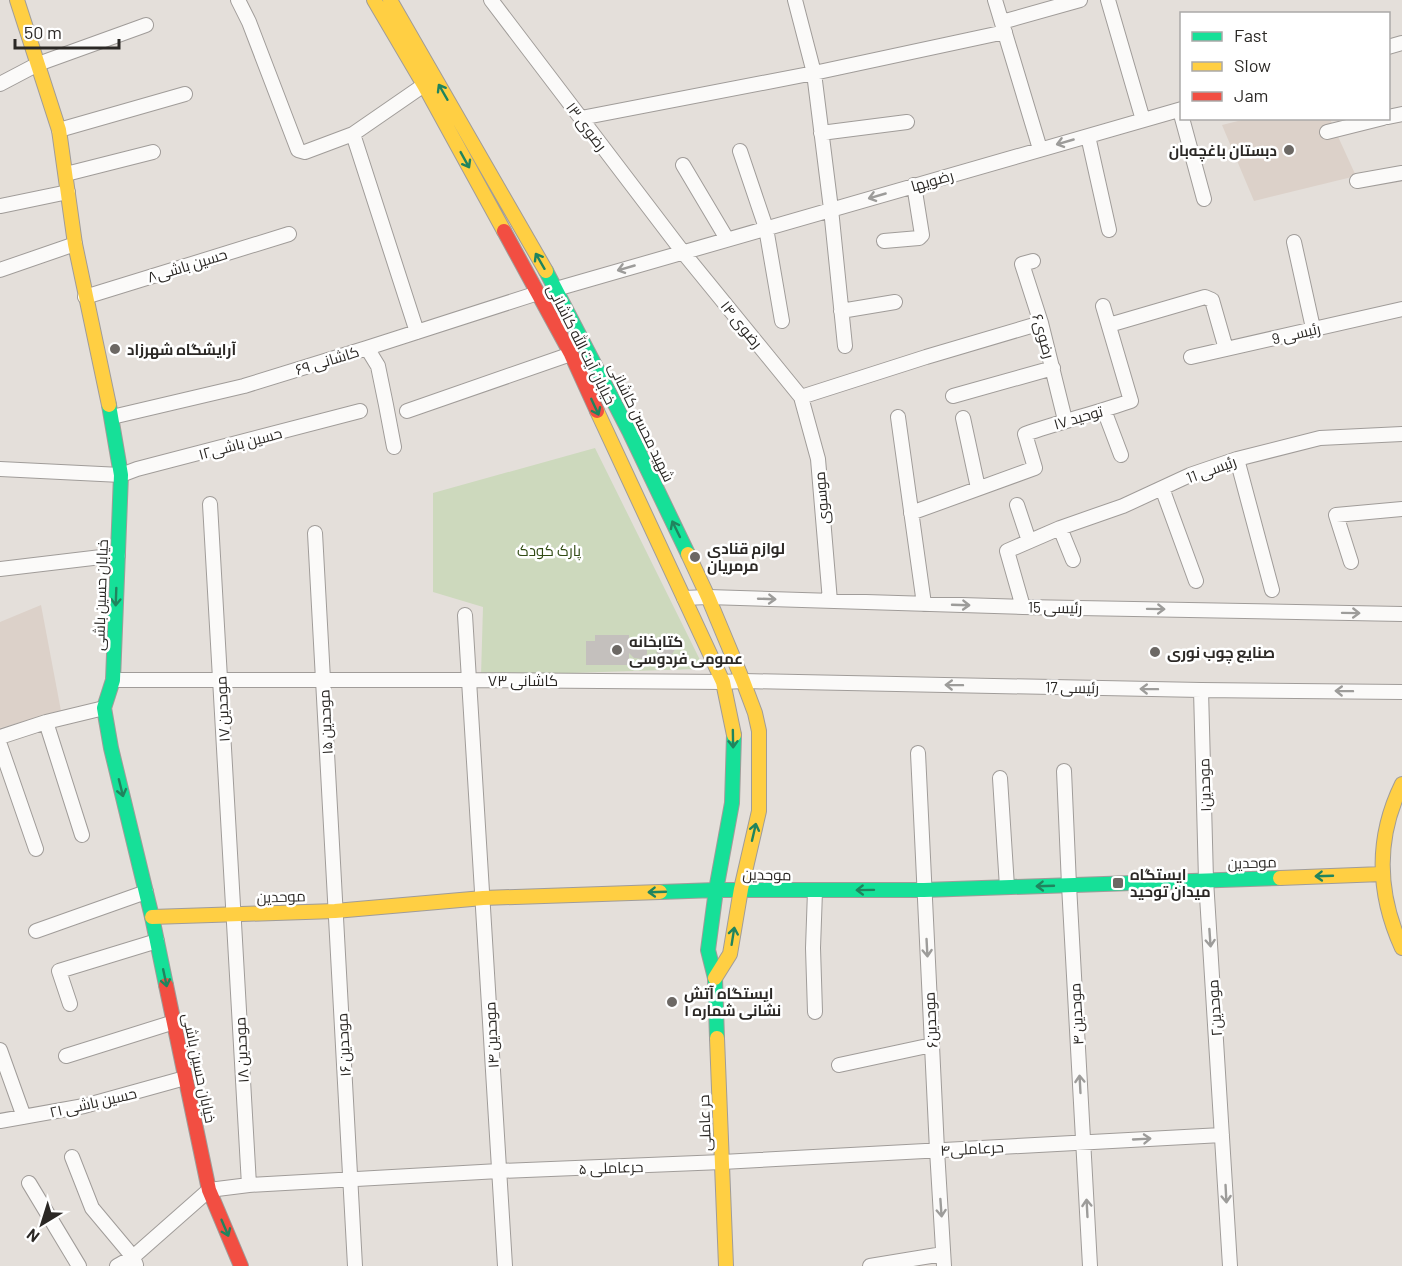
<svg xmlns="http://www.w3.org/2000/svg" width="1402" height="1266" font-family="Barlow,Cairo,sans-serif">
	<style>
		.built { fill: #dcd1c9 }
		.green { fill: #cdd9bd }
		.building { fill: #c4c0bd }
		.lines { fill: none; stroke-linecap: round; stroke-linejoin: round }
		.street-casing { stroke: #a09c99; stroke-width: 16 }
		.fast-casing { stroke: #a09c99; stroke-width: 16 }
		.slow-casing { stroke: #a09c99; stroke-width: 16 }
		.jam-casing { stroke: #a09c99; stroke-width: 16 }
		.street { stroke: #fbfaf9; stroke-width: 14 }
		.fast { stroke: #16e098; stroke-width: 14 }
		.slow { stroke: #ffcf43; stroke-width: 14 }
		.jam { stroke: #f24e42; stroke-width: 14 }
		.oneway { stroke: #20845e }
		.oneway2 { stroke: #9d9c9a }
		.poi-dot { fill: #6c6864; stroke: #fff; stroke-width: 2 }
		.labels { text-anchor: middle; dominant-baseline: central; stroke-width: 5; stroke-linejoin: round; paint-order: stroke }
		.street-label { font-size: 15px; fill: #2b2825; stroke: #fff }
		.poi-label { font-size: 15px; font-weight: bold; fill: #2b2825; stroke: #fff; text-anchor: start }
		.park-label { font-size: 15px; fill: #314b14; stroke: #fff }
	</style>
	<rect width="100%" height="100%" fill="#e4dfda"/>
	<!-- built -->
	<path class="built" d="M1246,119H1330L1356,176L1254,201L1222,125Z
		M41,605L61,711L0,728V622Z"/>
	<!-- green -->
	<path class="green" d="M595,448L700,660L696,669L481,676L483,607L433,592V493Z"/>
	<!-- building -->
	<path class="building" d="M666,633L680,640L669,660L656,653Z
		M595,635H629V645L635,640L642,641L647,646V654L642,659L634,658L629,653V665H586V641H595Z"/>
	<g class="lines">
		<!-- street casing -->
		<g class="street-casing">
			<path id="street" d="M238,0L249,22L298,150L305,152L353,134L424,85
				M491,0L682,251L801,397L818,459L830,601
				M795,0L814,73L831,209L845,346
				M995,0L1040,149
				M1108,0L1143,120
				M1002,22L1080,0
				M1388,47L1402,43
				M0,84L38,64L146,25
				M1388,117L1402,114
				M581,118L814,73L1005,32
				M1182,118L1204,199
				M59,130L185,94
				M1327,132L1383,118
				M821,133L907,122
				M353,134L417,332
				M1088,136L1109,230
				M740,151L766,228L782,321
				M683,165L727,239
				M66,174L153,152
				M1357,181L1402,173
				M1,206L68,192
				M884,241L919,238L922,235L914,185
				M1294,242L1313,328
				M1033,261L1022,264L1041,323L1065,420
				M0,270L75,244
				M556,289L1182,109
				M85,297L289,234
				M841,311L895,302
				M1109,325L1205,297L1212,300L1226,349
				M367,348L378,366L386,405L394,447
				M1191,357L1402,309
				M953,396L1053,368
				M801,397L926,357L1041,323
				M1104,410L1121,455
				M407,411L571,354
				M112,417L244,386L367,348L538,293
				M898,417L924,604
				M963,418L978,488
				M1237,459L1272,590
				M0,469L121,475L137,469L360,411
				M1162,488L1196,581
				M210,504L249,1185
				M1017,505L1029,541
				M911,513L1035,468L1025,434C1060,422 1096,413 1131,401L1103,306
				M1060,528L1073,560
				M315,533L355,1266
				M1351,562L1336,515L1402,509
				M0,569L118,555
				M684,598L708,597L1023,607L1402,614
				M1023,607L1007,551L1060,528L1123,506L1190,475L1237,459L1320,438L1402,434
				M465,615L505,1266
				M113,680H469L723,682L743,681L1201,690L1402,692
				M1201,690L1206,880L1230,1266
				M46,722L82,835
				M0,737L46,722L104,708
				M0,745L36,849
				M918,753L937,1150L944,1266
				M1064,771L1069,885L1090,1266
				M1000,778L1007,887
				M815,891L813,948L815,1012
				M36,931L146,892
				M70,1004L59,971L157,941
				M0,1050L24,1117
				M66,1056L174,1022
				M839,1065L932,1045
				M0,1121L84,1106L185,1078
				M72,1157L92,1208L133,1257L136,1265
				M29,1183L79,1266
				M117,1266L133,1257L209,1190L249,1185L499,1171L722,1162L1222,1135
				M870,1266L943,1254"/>
		</g>
		<!-- fast casing -->
		<g class="fast-casing">
			<path id="fast" d="M546,271L629,431L688,554
				M109,405L121,475L113,680L104,708L111,748L152,917L166,985
				M660,892L716,890H924L1280,878
				M717,1038L715,978L708,950L716,890L732,803L734,735"/>
		</g>
		<!-- slow casing -->
		<g class="slow-casing">
			<path id="slow" d="M17,0L59,130L75,244L109,405
				M374,0L424,85L504,231
				M390,0L546,271
				M597,411L723,682L734,735
				M688,554L708,597L743,681L755,713L759,731V811L741,889L730,954L715,978
				M1402,784C1375,839 1377,893 1402,948
				M1280,878L1382,874
				M152,917L335,911L483,898L660,892
				M717,1038L726,1266"/>
		</g>
		<!-- jam casing -->
		<g class="jam-casing">
			<path id="jam" d="M504,231L571,354L597,411
				M166,985L209,1190L241,1266"/>
		</g>
		<!-- street -->
		<use href="#street" class="street"/>
		<!-- fast -->
		<use href="#fast" class="fast"/>
		<!-- slow -->
		<use href="#slow" class="slow"/>
		<!-- jam -->
		<use href="#jam" class="jam"/>
	</g>
	<!-- one-way arrows -->
	<defs><path id="oneway-shaft" d="M-6 0H5M1.5-3L5.5 0L1.5 3" fill="none" stroke-width="1.6" stroke-linecap="round" stroke-linejoin="round" transform="scale(1.5)"/></defs>
	<g class="oneway">
		<use href="#oneway-shaft" transform="translate(443 92) rotate(-120)"/>
		<use href="#oneway-shaft" transform="translate(465 160) rotate(61)"/>
		<use href="#oneway-shaft" transform="translate(540 261) rotate(-120)"/>
		<use href="#oneway-shaft" transform="translate(595 407) rotate(65)"/>
		<use href="#oneway-shaft" transform="translate(676 529) rotate(-116)"/>
		<use href="#oneway-shaft" transform="translate(116 597) rotate(92)"/>
		<use href="#oneway-shaft" transform="translate(733 739) rotate(89)"/>
		<use href="#oneway-shaft" transform="translate(121 788) rotate(76)"/>
		<use href="#oneway-shaft" transform="translate(754 832) rotate(-77)"/>
		<use href="#oneway-shaft" transform="translate(1324 876) rotate(178)"/>
		<use href="#oneway-shaft" transform="translate(1045 886) rotate(178)"/>
		<use href="#oneway-shaft" transform="translate(865 890) rotate(179)"/>
		<use href="#oneway-shaft" transform="translate(657 892) rotate(178)"/>
		<use href="#oneway-shaft" transform="translate(733 936) rotate(-81)"/>
		<use href="#oneway-shaft" transform="translate(165 978) rotate(78)"/>
		<use href="#oneway-shaft" transform="translate(225 1228) rotate(67)"/>
	</g>
	<g class="oneway2">
		<use href="#oneway-shaft" transform="translate(1065 142) rotate(164)"/>
		<use href="#oneway-shaft" transform="translate(877 196) rotate(164)"/>
		<use href="#oneway-shaft" transform="translate(626 268) rotate(164)"/>
		<use href="#oneway-shaft" transform="translate(767 599) rotate(2)"/>
		<use href="#oneway-shaft" transform="translate(961 605) rotate(2)"/>
		<use href="#oneway-shaft" transform="translate(1156 609) rotate(1)"/>
		<use href="#oneway-shaft" transform="translate(1351 613) rotate(1)"/>
		<use href="#oneway-shaft" transform="translate(954 685) rotate(-179)"/>
		<use href="#oneway-shaft" transform="translate(1149 689) rotate(-179)"/>
		<use href="#oneway-shaft" transform="translate(1344 691) rotate(-179)"/>
		<use href="#oneway-shaft" transform="translate(1210 938) rotate(86)"/>
		<use href="#oneway-shaft" transform="translate(927 948) rotate(87)"/>
		<use href="#oneway-shaft" transform="translate(1080 1084) rotate(-93)"/>
		<use href="#oneway-shaft" transform="translate(1142 1139) rotate(-3)"/>
		<use href="#oneway-shaft" transform="translate(1226 1194) rotate(87)"/>
		<use href="#oneway-shaft" transform="translate(941 1208) rotate(86)"/>
		<use href="#oneway-shaft" transform="translate(1087 1208) rotate(-93)"/>
	</g>
	<!-- markers -->
	<g class="poi-dot">
		<circle cx="1289" cy="150" r="6"/>
		<circle cx="115" cy="349" r="6"/>
		<circle cx="695" cy="557" r="6"/>
		<circle cx="617" cy="650" r="6"/>
		<circle cx="1155" cy="652" r="6"/>
		<rect x="1112" y="877" width="12" height="12" rx="3"/>
		<circle cx="672" cy="1002" r="6"/>
	</g>
	<g class="labels">
		<!-- street labels -->
		<g class="street-label">
			<text transform="translate(587 126) rotate(53)">رضوی ۱۳</text>
			<text transform="translate(932 180) rotate(-16)">رضویها</text>
			<text transform="translate(187 265) rotate(-17)">حسین باشی۸</text>
			<text transform="translate(742 324) rotate(51)">رضوی ۱۴</text>
			<text transform="translate(1296 333) rotate(-13)">رئیسی 9</text>
			<text transform="translate(1044 336) rotate(74)">رضوی۶</text>
			<text transform="translate(582 344) rotate(63)">خیابان آیت الله کاشانی</text>
			<text transform="translate(327 360) rotate(-17)">کاشانی ۶۹</text>
			<text transform="translate(1078 417) rotate(-16)">توحید ۱۷</text>
			<text transform="translate(642 422) rotate(64)">شهید محسن کاشانی</text>
			<text transform="translate(240 443) rotate(-15)">حسین باشی۱۲</text>
			<text transform="translate(1211 469) rotate(-20)">رئیسی 11</text>
			<text transform="translate(821 498) rotate(-95)">موسوی</text>
			<text transform="translate(100 595) rotate(-88)">خیابان حسین باشی</text>
			<text transform="translate(1055 607) rotate(1)">رئیسی 15</text>
			<text x="523" y="680">کاشانی ۷۳</text>
			<text transform="translate(1072 687) rotate(1)">رئیسی 17</text>
			<text transform="translate(222 709) rotate(-93)">موحدین ۱۷</text>
			<text transform="translate(325 722) rotate(-93)">موحدین ۱۵</text>
			<text transform="translate(1204 785) rotate(-92)">موحدین۱</text>
			<text transform="translate(1252 862) rotate(-2)">موحدین</text>
			<text transform="translate(767 874) rotate(1)">موحدین</text>
			<text transform="translate(281 896) rotate(-2)">موحدین</text>
			<text transform="translate(1214 1008) rotate(-94)">موحدین۲</text>
			<text transform="translate(1076 1014) rotate(-93)">موحدین ۴</text>
			<text transform="translate(930 1020) rotate(-93)">موحدین۶</text>
			<text transform="translate(491 1035) rotate(-93)">موحدین ۱۴</text>
			<text transform="translate(343 1045) rotate(-93)">موحدین ۱۶</text>
			<text transform="translate(241 1050) rotate(-93)">موحدین ۱۸</text>
			<text transform="translate(200 1068) rotate(78)">خیابان حسین باشی</text>
			<text transform="translate(93 1102) rotate(-13)">حسین باشی ۲۱</text>
			<text transform="translate(704 1123) rotate(-92)">حر عاملی</text>
			<text transform="translate(972 1148) rotate(-3)">حرعاملی۴</text>
			<text transform="translate(611 1167) rotate(-2)">حرعاملی ۵</text>
		</g>
		<!-- poi labels -->
		<g class="poi-label">
			<text x="1277" y="150" text-anchor="end">دبستان باغچه‌بان</text>
			<text x="127" y="349">آرایشگاه شهرزاد</text>
			<text x="707" y="548">لوازم قنادی<tspan x="707" dy="17">مرمریان</tspan></text>
			<text x="629" y="641">کتابخانه<tspan x="629" dy="17">عمومی فردوسی</tspan></text>
			<text x="1167" y="652">صنایع چوب نوری</text>
			<text x="1130" y="874">ایستگاه<tspan x="1130" dy="17">میدان توحید</tspan></text>
			<text x="684" y="993">ایستگاه آتش<tspan x="684" dy="17">نشانی شماره ۱</tspan></text>
		</g>
		<!-- park labels -->
		<g class="park-label">
			<text x="549" y="550">پارک کودک</text>
		</g>
	</g>
	<!-- legend -->
	<rect x="1180" y="12" width="210" height="108" fill="#ffffff" stroke="#aaa9a8" stroke-width="1.5"/>
	<rect x="1192" y="32" width="30" height="9" fill="#16e098" stroke="#aaa9a8" stroke-width="1.5"/>
	<text x="1234" y="42" font-size="18" fill="#2b2825">Fast</text>
	<rect x="1192" y="62" width="30" height="9" fill="#ffcf43" stroke="#aaa9a8" stroke-width="1.5"/>
	<text x="1234" y="72" font-size="18" fill="#2b2825">Slow</text>
	<rect x="1192" y="92" width="30" height="9" fill="#f24e42" stroke="#aaa9a8" stroke-width="1.5"/>
	<text x="1234" y="102" font-size="18" fill="#2b2825">Jam</text>
	<!-- north arrow -->
	<g transform="translate(42 1224) rotate(218)" stroke="#ffffff" stroke-width="4.5" paint-order="stroke">
	<path d="M0-4.5L10 22L0 15L-10 22Z" fill="#2b2825"/>
	<text y="-9" font-size="16" font-weight="bold" text-anchor="middle" fill="#2b2825">N</text>
	</g>
	<!-- scale -->
	<path d="M15 39v9h104v-9" fill="none" stroke="#2b2825" stroke-width="3"/>
	<text x="24" y="39" font-size="18" fill="#2b2825" stroke="#ffffff" stroke-width="4.5" paint-order="stroke">50 m</text>
</svg>
